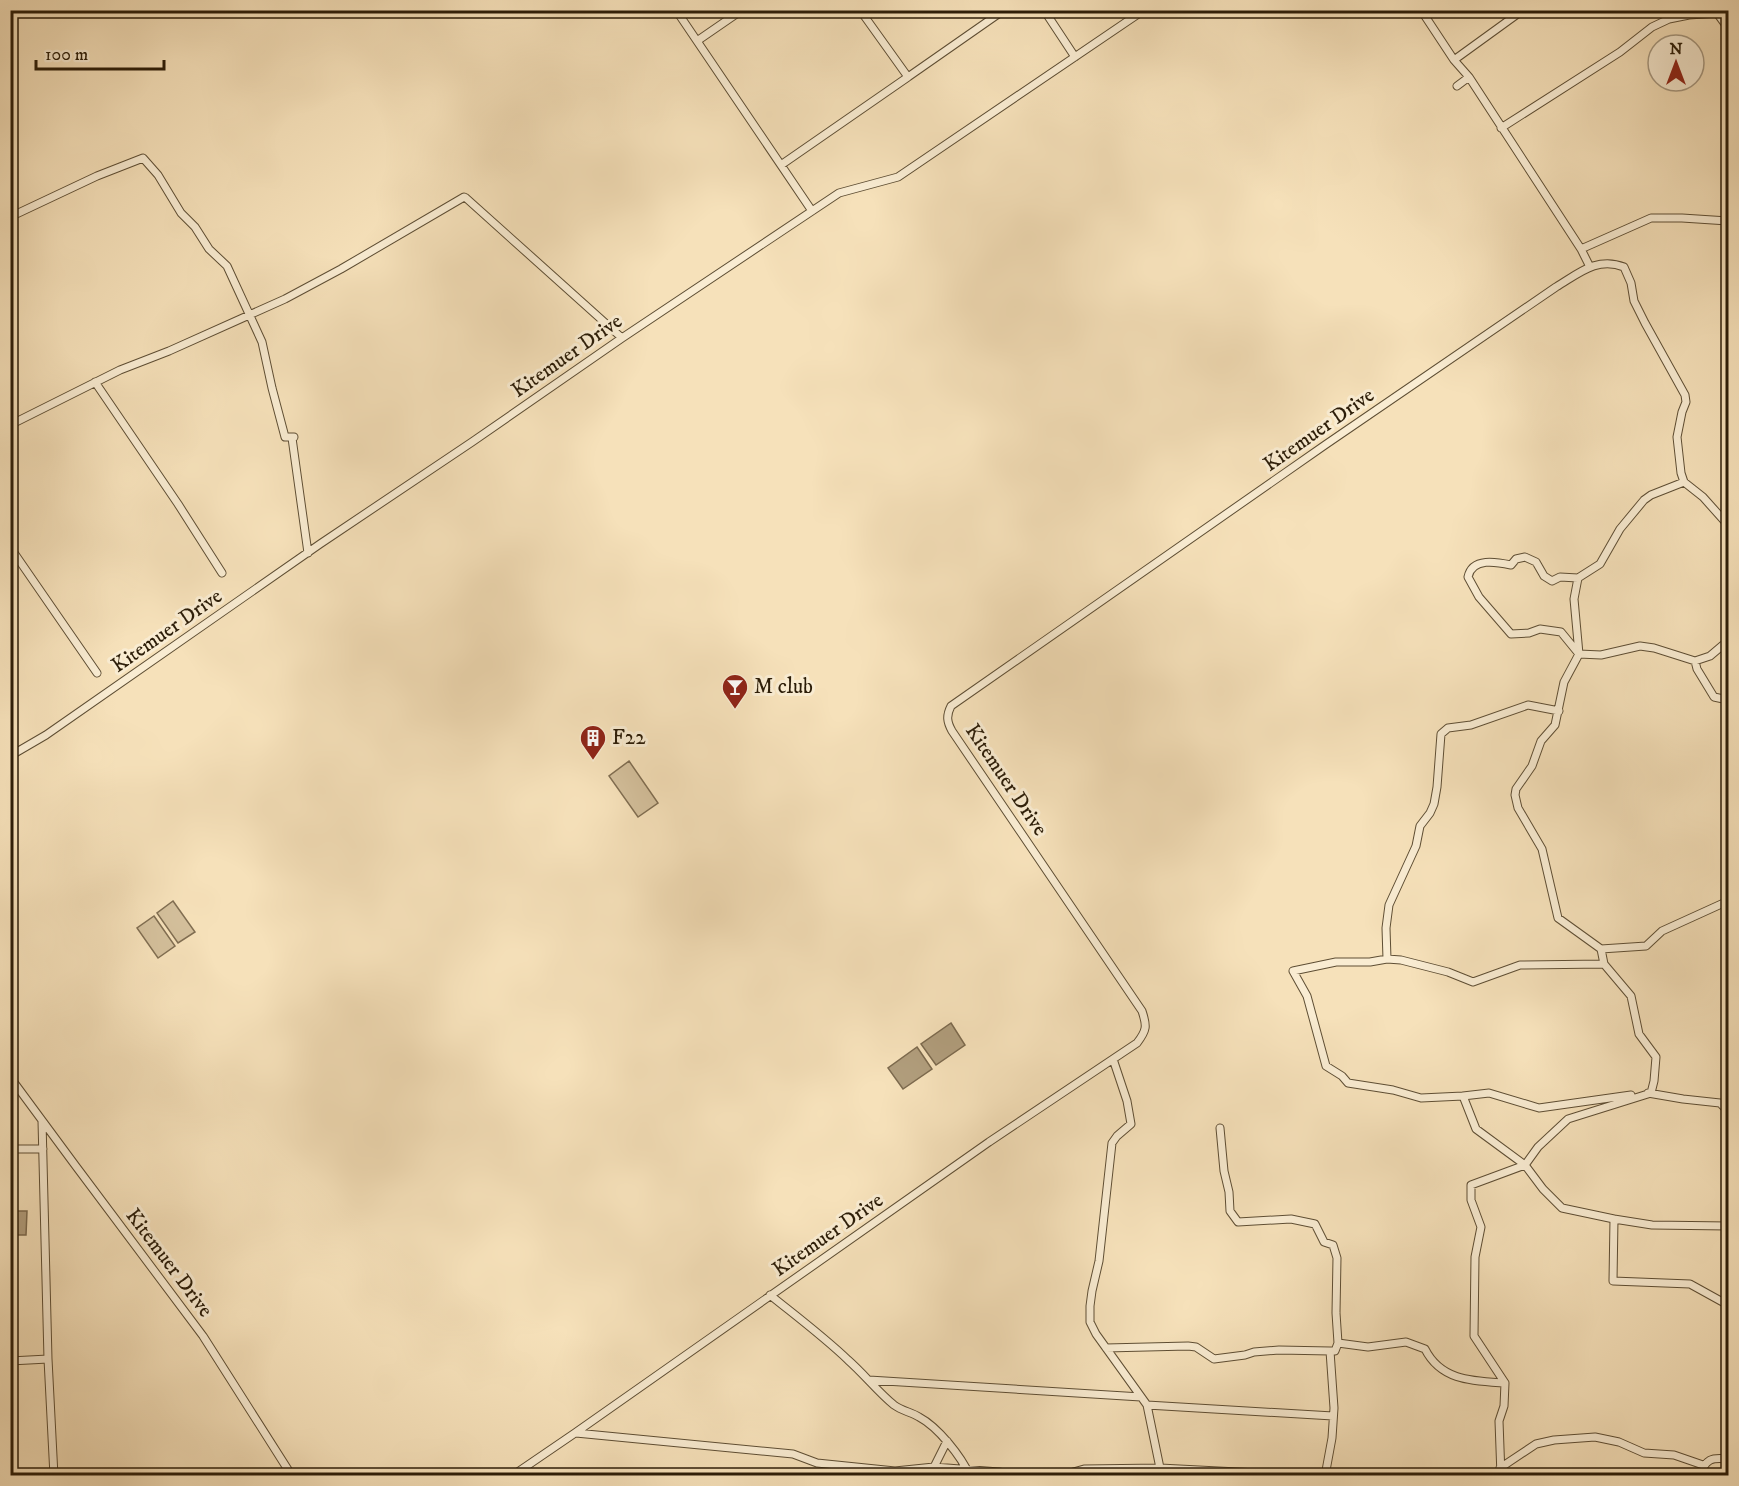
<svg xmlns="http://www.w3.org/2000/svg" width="1739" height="1486" font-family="'IM FELL DW Pica',serif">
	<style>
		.green { fill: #d4c09c; stroke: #806e52; stroke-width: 1.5 }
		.water { fill: #b19e7d; stroke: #7c6a4e; stroke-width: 1.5 }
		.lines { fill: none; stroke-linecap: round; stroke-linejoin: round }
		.street-casing { stroke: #5e4e34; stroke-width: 9 }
		.street { stroke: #f9ecd2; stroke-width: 7 }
		.labels { text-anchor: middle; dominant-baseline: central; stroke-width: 6; stroke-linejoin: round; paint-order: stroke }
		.street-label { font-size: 21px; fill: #2c1d08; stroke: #f9ecd2 }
		.poi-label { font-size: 21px; fill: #2c1d08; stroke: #f9ecd2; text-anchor: start }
	</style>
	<rect width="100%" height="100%" fill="#f6e1ba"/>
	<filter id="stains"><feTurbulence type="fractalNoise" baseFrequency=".00333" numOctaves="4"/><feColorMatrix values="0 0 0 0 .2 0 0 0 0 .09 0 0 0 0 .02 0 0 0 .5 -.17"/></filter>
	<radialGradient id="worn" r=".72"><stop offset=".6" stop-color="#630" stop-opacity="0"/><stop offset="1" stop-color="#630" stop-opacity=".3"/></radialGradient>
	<!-- green -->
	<path class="green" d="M629,761L658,803L638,817L609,776Z
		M173,901L195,932L178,943L157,913Z
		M154,916L175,946L158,958L137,928Z"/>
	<!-- water -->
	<path class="water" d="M951,1023L965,1045L936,1065L921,1044Z
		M917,1047L932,1069L903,1089L888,1068Z
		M16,1211H27L26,1235H16Z"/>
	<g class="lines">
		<!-- street casing -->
		<g class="street-casing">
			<path id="street" d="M676,10L812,211
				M860,10L908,77L1004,10
				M1044,10L1075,57
				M1421,10L1454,60L1469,77L1581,249L1590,267
				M10,17L22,10
				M697,41L742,10
				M1454,60L1523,10
				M1457,86L1469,77
				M1501,128L1620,52L1652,27L1669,19L1689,15L1717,13L1725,24H1728
				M781,165L908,77
				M10,217L97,176L143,158L158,175L181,213L195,227L209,249L227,266L262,342L272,388L285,437H294
				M1581,249L1651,218H1682L1728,221
				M95,382L178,504L222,573
				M10,425L120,370L169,351L285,299L341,269L464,197L466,198L622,338
				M292,438L308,553
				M1684,482L1651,495L1644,500L1620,529L1600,564L1578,578L1560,577L1552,581L1544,576L1536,562L1525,557L1516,559L1511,565C1497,562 1472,557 1468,577L1479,597L1511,634L1529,633L1540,629L1561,632L1579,654L1601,655L1640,646L1654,648L1695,661L1710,656L1723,645L1728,642
				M10,547L97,673
				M1578,578L1574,599L1579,654L1564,682L1555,725L1541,741L1532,766L1516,789L1515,795L1518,808L1542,849L1558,918L1601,949L1646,946L1662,931L1728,901
				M1695,661L1697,669L1714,697L1728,700
				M10,756L46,735L320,544L472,442L622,338L839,193L898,177L1144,10
				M1601,949L1604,964L1631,996L1639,1034L1656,1057L1654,1081L1651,1093
				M1387,959L1386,928L1389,905L1416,846L1420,826L1430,813L1434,804L1437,787L1441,734L1448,728L1471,725L1528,705L1559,711
				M1604,964L1520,965L1473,982L1448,972L1401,960L1387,959L1370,962H1336L1293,971L1307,996L1326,1066L1342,1076L1348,1083L1393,1090L1421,1098L1463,1096L1476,1129L1525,1165L1543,1189L1562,1208L1614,1219L1613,1281L1690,1284L1728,1305
				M1113,1059L1127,1101L1131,1124L1117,1136L1112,1143L1099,1261L1092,1291L1090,1306V1322L1096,1334L1147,1405L1160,1468L1319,1476
				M10,1077L75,1165L203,1336L292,1476
				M1648,1093L1683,1099L1720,1103L1728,1111
				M1463,1096L1489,1093L1539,1108L1631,1095
				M42,1121L48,1359L54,1476
				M1220,1128L1224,1171L1229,1192L1230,1211L1238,1222L1291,1219L1315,1224L1324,1242L1333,1245L1337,1258L1336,1313L1338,1343L1335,1351H1330L1334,1408L1332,1438L1325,1476
				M10,1149H43
				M1614,1219L1652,1225L1728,1226
				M770,1295C796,1316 824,1337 848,1360C864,1374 878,1392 894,1405C902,1411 911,1412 919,1417C938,1427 961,1456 970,1476
				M1338,1343L1368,1347L1406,1342L1425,1349C1441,1381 1473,1381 1505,1383
				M1106,1348L1188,1346L1196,1347L1214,1359L1245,1355L1254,1352L1279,1350L1330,1351
				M10,1361L48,1359
				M869,1380L1141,1397
				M1147,1405L1333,1416
				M576,1433L793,1454L817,1463L895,1471L934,1467L947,1441
				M934,1467L999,1472L1021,1476
				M1500,1468L1536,1444L1554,1440L1595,1437L1619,1442L1644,1453L1674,1455L1703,1465
				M512,1476L575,1433L989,1142L1137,1043C1147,1030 1147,1026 1142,1011L952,731C947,722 946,716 951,706L1325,445L1556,287C1578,274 1597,256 1624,267L1631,283L1634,301L1645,323L1685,395L1686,402L1682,412L1677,437L1681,473L1684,482L1703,497L1728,525
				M1059,1476L1084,1469L1160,1468V1476
				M1501,1476L1499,1421L1504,1406L1505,1383L1474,1336L1475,1257L1481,1227L1471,1200V1185L1525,1165L1538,1147L1568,1119L1651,1093
				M1699,1476C1706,1459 1711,1457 1728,1459"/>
		</g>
		<!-- street -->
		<use href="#street" class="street"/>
	</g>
	<!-- icons -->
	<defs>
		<g id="bar-pin" transform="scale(1.35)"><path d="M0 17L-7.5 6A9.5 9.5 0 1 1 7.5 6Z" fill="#8f2418" stroke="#f9ecd2"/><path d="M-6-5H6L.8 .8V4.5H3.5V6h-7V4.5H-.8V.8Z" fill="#fff"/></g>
		<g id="building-pin" transform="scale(1.35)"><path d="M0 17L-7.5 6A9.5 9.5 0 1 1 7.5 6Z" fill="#8f2418" stroke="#f9ecd2"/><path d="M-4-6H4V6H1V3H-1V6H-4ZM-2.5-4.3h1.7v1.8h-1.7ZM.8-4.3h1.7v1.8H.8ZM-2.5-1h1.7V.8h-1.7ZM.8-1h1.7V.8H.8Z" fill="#fff"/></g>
	</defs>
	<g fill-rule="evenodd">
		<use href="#bar-pin" x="735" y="687"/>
		<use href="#building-pin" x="593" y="738"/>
	</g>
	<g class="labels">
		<!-- street labels -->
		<g class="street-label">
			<text transform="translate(567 356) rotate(-35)">Kitemuer Drive</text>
			<text transform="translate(1319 430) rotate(-35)">Kitemuer Drive</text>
			<text transform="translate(167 631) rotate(-35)">Kitemuer Drive</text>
			<text transform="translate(1006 780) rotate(56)">Kitemuer Drive</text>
			<text transform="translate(828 1235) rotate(-35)">Kitemuer Drive</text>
			<text transform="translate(169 1263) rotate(53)">Kitemuer Drive</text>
		</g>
		<!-- poi labels -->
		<g class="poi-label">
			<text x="754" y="687">M club</text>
			<text x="612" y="738">F22</text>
		</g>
	</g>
	<!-- margin -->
	<rect width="1739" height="1486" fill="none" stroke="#f6e1ba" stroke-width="36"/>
	<rect x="12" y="12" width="1715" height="1462" fill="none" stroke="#2c1d08" stroke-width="3"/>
	<rect x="18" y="18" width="1703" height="1450" fill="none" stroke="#2c1d08" stroke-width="1.5"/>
	<!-- north arrow -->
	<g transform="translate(1676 63)"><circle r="28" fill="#f9ecd2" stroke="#a79981" stroke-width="1.5"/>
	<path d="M0-4.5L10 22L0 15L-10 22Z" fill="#8f2418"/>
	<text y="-9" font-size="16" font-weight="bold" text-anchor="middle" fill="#2c1d08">N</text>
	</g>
	<!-- scale -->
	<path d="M36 60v9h128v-9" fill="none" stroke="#2c1d08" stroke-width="3"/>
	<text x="45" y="60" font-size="18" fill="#2c1d08" stroke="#f9ecd2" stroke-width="4.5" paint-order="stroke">100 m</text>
	<rect width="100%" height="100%" filter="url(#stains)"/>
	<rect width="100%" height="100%" fill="url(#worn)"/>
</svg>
